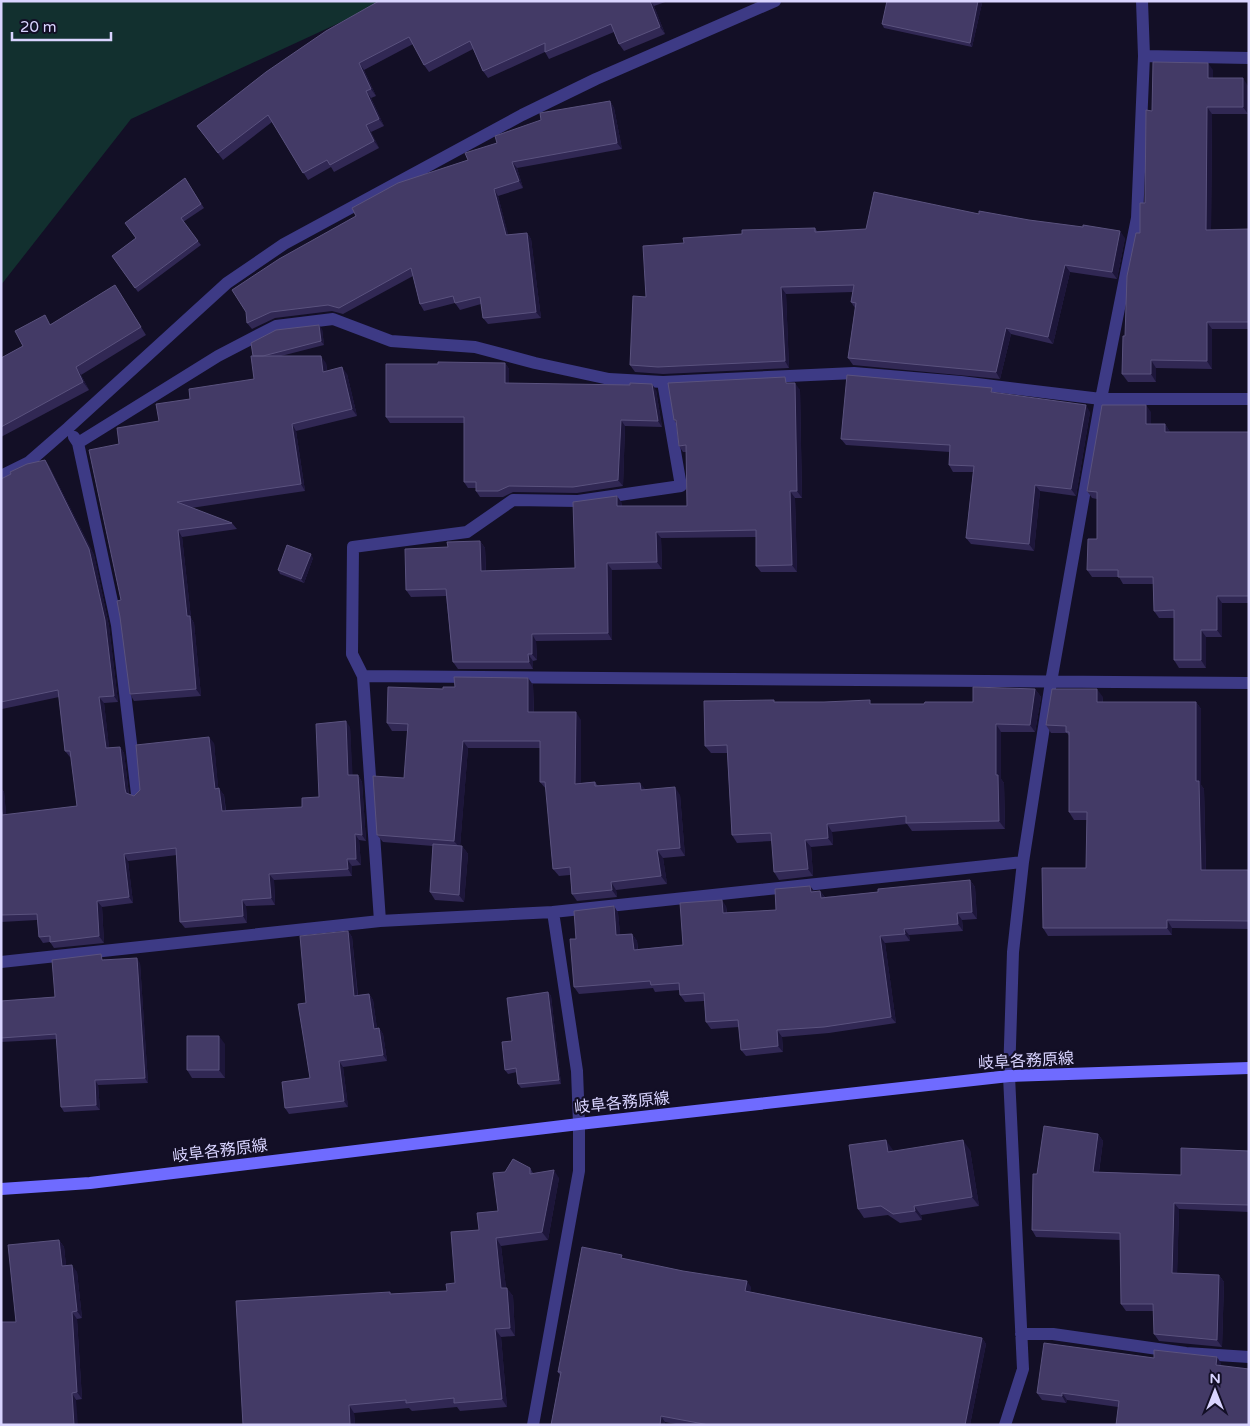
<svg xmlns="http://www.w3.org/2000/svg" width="1250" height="1426" font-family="'Varela Round','Noto Sans JP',sans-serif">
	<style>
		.green { fill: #12302f }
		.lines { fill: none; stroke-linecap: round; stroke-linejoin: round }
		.street { stroke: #3d3a85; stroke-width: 12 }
		.secondary { stroke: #6f6bff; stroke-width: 12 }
		.wall { fill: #312854 }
		.shaded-wall { fill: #1d163a }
		.building { fill: #433a66; stroke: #5a527e }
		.labels { text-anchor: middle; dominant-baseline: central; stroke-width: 4.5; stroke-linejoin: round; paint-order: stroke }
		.street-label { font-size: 16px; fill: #d9d4ff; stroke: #130f26 }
	</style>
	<rect width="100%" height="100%" fill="#130f26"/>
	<!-- green -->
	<path class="green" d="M1,1H399L352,17L131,119L1,285Z"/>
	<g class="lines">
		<!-- street -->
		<path class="street" d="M1144,56L1249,58
			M74,437L78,443L117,625L137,794
			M78,443L218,356L276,326L333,319L391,341L475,347L535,363L609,379L663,382L854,373L961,382L1101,399H1249
			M1,476L29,462L68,428L227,283L284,244L522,115L596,79L775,1
			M363,676L1249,683
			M380,921L363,676L352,654L353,547L467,532L513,500L578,501L681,486L663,382
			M1,962L380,921L553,912L1023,862
			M1021,1334H1053L1186,1353L1249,1357
			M533,1425L579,1171V1124L577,1071L553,912
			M1005,1425L1023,1369L1009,1076L1013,952L1023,862L1051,682L1101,399L1137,218L1144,56L1142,1"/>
		<!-- secondary -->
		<path class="secondary" d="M1,1189L90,1183L579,1124L1009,1076L1249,1068"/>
	</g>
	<!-- wall -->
	<path class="wall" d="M379,1H668L654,6L665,34L624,51L619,44L614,32L549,59L545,52L488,78L483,71L473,49L429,72L424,65L413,44L364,70L376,96L371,98L384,126L371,132L379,148L334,172L331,167L308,180L272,122L223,160L197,126Z
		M982,3L972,47L884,28L882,24Z
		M1213,70V78L1248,86V114H1212L1211,230L1249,229V329H1212V369L1156,368V382H1128L1122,374L1125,336L1140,233L1145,203L1152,111Z
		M610,101L614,108L622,149L517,168L523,188L498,196L508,235L527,233L531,239L541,318L488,324L483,318L481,304L460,310L455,303L424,311L420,304L413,276L343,314L332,311L275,318L252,329L247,323L468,160L497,143Z
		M185,178L204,208L183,222L201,245L138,292L112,256L136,238Z
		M979,214L1125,238L1117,279L1070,272L1053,344L1011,334L1000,379L853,365L848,358L855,308L851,302L853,292L786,294L789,368L663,374L635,372L630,365L646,297L684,243L742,234L815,228L817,231L866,229Z
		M120,293L146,335L81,375L89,390L1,437V358L23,346L51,324Z
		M322,329L324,345L281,356L326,363L327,371L347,374L357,416L296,431L305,491L191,508L232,523L237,529L182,537L191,618L194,623L201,696L134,701L130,694L121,600L119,444L159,421L190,399L254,379L253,356Z
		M505,363L509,369V383L656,390L662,427L625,426L623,486L577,493L513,492L503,497H480L476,491V488H468L464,482V423H390L386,417Z
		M789,383L800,390L802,498H795L797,572H761L756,566V537L661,538L662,569L612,570V640L536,641L537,660L533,661V669H458L453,662L446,596L411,597L406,590L448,547L480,541L485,548L486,571L575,568L622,503V506H687L686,452H683L679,446L676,423L674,420Z
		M995,393L1090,412L1076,496L1040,491L1034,551L971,544L966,538L973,472H953L949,465L950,452L846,445L841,439Z
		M1151,412V424H1165L1170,432H1249V603H1222V637H1206V668H1179L1174,660V618H1159L1154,611L1153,584H1123L1119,577H1092L1087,570L1097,539V499L1092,498L1087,491Z
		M45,460L49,466L94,555L109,626L118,702L104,703L109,748L120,747L124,753L129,794L134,796L214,743L218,788L224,795L226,810L302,807L319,797L350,727L352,775H358L362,782L366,841L359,840L361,865L352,866V876L274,880L275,905L246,906L247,923L185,928L180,922L177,855L128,861L133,903L102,907L104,943L54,948L50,942L43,943L39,937L37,920L1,922V788L4,792L6,815L77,806L71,757H70L65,751L59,697L2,709L1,708V479Z
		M313,558L304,583L280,574L278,570Z
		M528,678L533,685L534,712L581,720V783L595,782L598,786L645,790L680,795L685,856L663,858L667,884L616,890L617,897L577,901L572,894L570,875L559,876L553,869L546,789L540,782V748H468L460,846H462L468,854L464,902L435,900L430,892L433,846L383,842L377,835L404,778L408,731H392L387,723L443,689Z
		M1035,689L1041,697L1035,732H1001V779L1004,783L1005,829L912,831L907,824L832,832L833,845L811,847L813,876L779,880L774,872L772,841L737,843L732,835L727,753H711L705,746L776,702L873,704H924L973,702Z
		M1103,697V702H1196L1201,709V785L1204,789L1206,870H1249V929L1172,928V935L1048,936L1043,928L1086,868L1087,820H1074L1069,812L1070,737L1067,733H1051L1046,725Z
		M970,880L975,887L977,919L962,920L963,931L909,935L910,941L885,943L896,1023L829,1033L782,1037L783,1052L746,1056L741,1050L739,1027L711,1029L706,1022L704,1001L685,1002L680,995V990L655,992L653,988L579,994L574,987L576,939L614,906L618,913L620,935L632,934L637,941L638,949L683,945L726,906L727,913L776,910L814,892L820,891L825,897L878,892Z
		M348,931L352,937L358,995L369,994L373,1000L377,1029L379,1028L383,1034L387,1061L343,1067L348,1107L289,1114L285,1108L310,1078L306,1003Z
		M105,959V960L140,963L148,1083L98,1085L100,1110L64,1112L61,1107L57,1039L1,1042V1001L55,997Z
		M548,992L551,996L561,1084L521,1088L518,1084L517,1072L508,1074L505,1070Z
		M225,1044V1078H192L187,1070Z
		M1098,1134L1103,1141L1099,1172L1181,1175L1249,1151V1212L1179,1209L1177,1273L1219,1275L1224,1282L1222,1347L1159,1341L1154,1334V1311H1126L1121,1304L1120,1240L1036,1237L1032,1230L1037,1174Z
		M893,1150V1152L970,1150L979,1206L921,1215L922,1220L900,1223L888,1215L864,1218L858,1209Z
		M530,1168L533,1173L559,1178L548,1240L501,1246L506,1288L513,1296L515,1336L501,1337L507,1407L460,1411L457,1407L412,1411L409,1408L354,1413L355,1425H243L390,1292L391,1294L447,1291L455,1283L479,1230L498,1211Z
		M59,1240L64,1247L66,1266L77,1272L82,1318L77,1319L82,1399L76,1400L16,1322Z
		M625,1259L751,1287L750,1292L982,1338L986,1344L970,1425H681L665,1422V1425H551L560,1375L558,1372Z
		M1154,1358L1221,1363V1366L1118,1407L1067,1400L1066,1403L1042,1400L1037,1393Z"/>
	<!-- shaded-wall -->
	<path class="shaded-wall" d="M650,1L654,6L665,34L660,27Z
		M978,1H980L982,3L972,47L970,43Z
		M359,63L364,70L376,96L371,89Z
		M1208,63L1213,70V86L1208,78Z
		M1243,78L1248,86V114L1243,107Z
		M366,91L371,98L384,126L379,119Z
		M610,101L614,108L622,149L617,143Z
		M1207,107L1212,114L1211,237L1206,230Z
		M366,125L371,132L379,148L374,141Z
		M512,162L517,168L523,188L519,181Z
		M494,189L498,196L510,241L506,235Z
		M1120,231L1125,238L1117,279L1112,272Z
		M527,233L531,239L541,318L536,312Z
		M1065,265L1070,272L1053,344L1048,337Z
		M781,287L786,294L789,368L785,361Z
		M1207,322L1212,329V369L1207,361Z
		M319,325L322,329L324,345L321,341Z
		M1006,328L1011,334L1000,379L996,372Z
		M321,356L326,363L328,378L323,372Z
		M1151,360L1156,368V382L1151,374Z
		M505,363L509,369V389L505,383Z
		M76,367L81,375L89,390L83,382Z
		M342,367L347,374L357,416L352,409Z
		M795,383L800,390L802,498L797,491Z
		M652,384L656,390L662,427L658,421Z
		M1086,405L1090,412L1076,496L1071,489Z
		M1146,405L1151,412V432L1146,424Z
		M621,420L625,426L623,486L618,480Z
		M292,424L296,431L305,491L301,484Z
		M1165,424L1170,432H1165Z
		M45,460L49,466L94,555L109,626L118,702L114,696Z
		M1035,485L1040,491L1034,551L1029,544Z
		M790,491L795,498L797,572L792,565Z
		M617,496L622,503L621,513L617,506Z
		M178,530L182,537L191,618L194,623L201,696L196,689L187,616Z
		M656,532L661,538L662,569L657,562Z
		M480,541L485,548L486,578L481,571Z
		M311,554L313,558L304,583L301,579Z
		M607,563L612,570V640L608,633Z
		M1217,596L1222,603V637L1217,630Z
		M1201,630L1206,637V668L1201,660Z
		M532,634L536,641L537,660L532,654Z
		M528,654L533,661V669L529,662Z
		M528,678L533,685L534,720L528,712Z
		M1035,689L1041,697L1035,732L1030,725Z
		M1097,689L1103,697L1102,709L1097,702Z
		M99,697L104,703L110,755L106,748Z
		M1196,702L1201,709V785L1204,789L1206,878L1201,870L1196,781Z
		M576,712L581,720V791L575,784Z
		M346,721L350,727L353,781L348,775Z
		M996,724L1001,732V779L1004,783L1005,829L999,821L996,775Z
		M209,737L214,743L219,795L215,789Z
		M463,741L468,748L460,848L454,841Z
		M120,747L124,753L129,795L126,793L125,789Z
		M358,775L362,782L366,841L362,835Z
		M640,783L646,790H641Z
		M675,787L680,795L685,856L680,848Z
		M1,788L4,792L7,821L2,815Z
		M219,788L224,795L226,817L222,811Z
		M827,824L832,832L833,845L828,838Z
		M355,834L359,840L361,865L356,859Z
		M805,840L811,847L813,876L808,869Z
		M462,846L468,854L464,902L459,895Z
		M657,850L663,858L667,884L661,876Z
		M124,854L128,861L133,903L129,897Z
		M347,859L352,866V876L348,869Z
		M269,874L274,880L275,905L271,898Z
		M970,880L975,887L977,919L972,912Z
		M611,882L616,890L617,897L612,890Z
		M810,886L815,892H811Z
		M820,891L825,897L821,898Z
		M242,900L246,906L247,923L243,916Z
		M722,900L726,906L727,920L723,913Z
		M97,901L102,907L104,943L99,936Z
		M614,906L618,913L621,942L616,935Z
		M957,913L962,920L963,931L958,924Z
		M1167,920L1172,928V935L1167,928Z
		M904,929L909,935L910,941L905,934Z
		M348,931L352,937L358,1002L354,996Z
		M632,934L637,941L638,956L634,950Z
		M880,936L885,943L896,1023L891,1017Z
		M137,958L140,963L148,1083L145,1078Z
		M548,992L551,996L561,1084L559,1080Z
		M369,994L373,1000L378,1035L374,1029Z
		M379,1028L383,1034L387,1061L383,1055Z
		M777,1030L782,1037L783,1052L778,1046Z
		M219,1036L225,1044V1078L219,1070Z
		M339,1061L343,1067L348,1107L344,1101Z
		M95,1080L98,1085L100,1110L96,1105Z
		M1098,1134L1103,1141L1098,1178L1093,1172Z
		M886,1140L893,1150L894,1162L888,1152Z
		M963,1140L970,1150L979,1206L972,1197Z
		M554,1170L559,1178L548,1240L542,1232Z
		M1174,1203L1179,1209L1177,1280L1172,1273Z
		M914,1206L921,1215L922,1220L915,1211Z
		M496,1238L501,1246L507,1296L501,1288Z
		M59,1240L64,1247L67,1274L62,1266Z
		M72,1265L77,1272L82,1318L77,1311Z
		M1219,1275L1224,1282L1222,1347L1217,1340Z
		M747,1281L751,1287L749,1297L745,1291Z
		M507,1288L513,1296L515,1336L510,1328Z
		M72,1312L77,1319L82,1399L77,1392Z
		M495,1329L501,1337L507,1407L502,1399Z
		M982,1338L986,1344L970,1425H965Z
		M1217,1357L1221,1363V1372L1216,1365Z
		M72,1393L76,1400L78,1425H74Z
		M1062,1393L1067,1400L1066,1403L1062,1396Z
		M349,1405L354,1413L355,1425H350Z
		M661,1416L665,1422V1425H660Z"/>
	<!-- building -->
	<path class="building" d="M379,1H650L660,27L619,44L611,24L545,52V43L483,71L470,41L424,65L409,37L359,63L371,89L366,91L379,119L366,125L374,141L330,165L327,160L303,173L268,115L218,153L197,126L266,72L326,31Z
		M887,1H978L970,43L882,24Z
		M1153,62L1208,63V78H1243V107H1207L1206,230L1249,229V322H1207V361L1151,360V374H1122L1123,336H1125L1127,276L1136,233H1140V203H1145L1146,110L1152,111Z
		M610,101L617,143L512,162L519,181L494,189L506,235L527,233L536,312L483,318L480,297L455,303L453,296L420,304L411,268L339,308L328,305L271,312L247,323L246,312L232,290L279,259L356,216L352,208L398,183L468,160L465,153L497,143L495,136L541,120L540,113Z
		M185,178L201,204L181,218L198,241L135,288L112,256L136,238L125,223Z
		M874,192L979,214V211L1029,220L1083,227V225L1120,231L1112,272L1065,265L1048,337L1006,328L996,372L848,358L856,303L851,302L854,285L781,287L785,361L658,367L630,365L633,296L646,297L643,246L684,243L683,238L742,234V230L815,228V232L866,229Z
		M115,285L141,327L76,367L83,382L1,427V358L23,346L15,331L45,315L50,325Z
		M319,325L321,341L263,356H253L251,343L276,330Z
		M251,356H321L323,372L342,367L352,409L292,424L301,484L177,502L232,523L178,530L187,616H190L196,689L130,694L120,617L117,601L121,600L89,450L119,444L117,428L159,421L156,404L190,399L189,389L254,379Z
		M438,362L505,363V383L630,385V383L652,384L658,421L621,420L618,480L573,487L509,486L498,491H476V482H464V417H386V364H438Z
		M847,375L992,388L991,392L1086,405L1071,489L1035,485L1029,544L966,538L974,466L949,465L950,445L841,439Z
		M785,377L786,383H795L797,491H790L792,565L756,566V530L656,532L657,562L607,563L608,633L532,634V654H528L529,662H453L446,589L406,590L405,549L448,547L447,542L480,541L481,571L575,568L573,502L617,496V506H687L686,445L679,446L676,420H674L668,383Z
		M1102,405H1146V424H1165V432H1249V596H1217V630H1201V660H1174V610L1154,611L1153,577H1118V570H1087L1088,539H1097V492L1087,491Z
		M45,460L89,549L105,620L114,696L99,697L106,748L120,747L125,789L126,793L134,796L140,790L136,745L209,737L215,789L219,788L222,811L302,807V798L319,797L316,724L346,721L348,775H358L362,835L355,834L356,859H347L348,869L269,874L271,898L242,900L243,916L180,922L176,848L124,854L129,897L97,901L99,936L50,942V936L39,937L37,914L1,915V802L2,815L77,806L70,751H65L58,690L1,702V479L11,474L10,472L27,464Z
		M287,545L311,554L301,579L278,570Z
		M454,677L528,678V712H576L575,784L595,782V786L640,783L641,790L675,787L680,848L657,850L661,876L611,882L612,890L572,894L570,867L553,869L545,782H540V741H463L454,841L377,835L373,776L404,778L408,724L387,723L388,687L443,689V687H455Z
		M973,687L1035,689L1030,725L996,724V775H998L999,821L906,823V816L827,824L828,838L805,840L808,869L774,872L771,833L732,835L727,745L705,746L704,701L774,700V702H824L870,700V704H924L925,702H973Z
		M1052,689H1097V702H1196V781H1199L1201,870H1249V921L1167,920V928H1043L1042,868H1086L1087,812H1069V732H1066V726L1046,725Z
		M433,844L462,846L459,895L430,892Z
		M970,880L972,912L957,913L958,924L904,929L905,934L880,936L891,1017L824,1027L777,1030L778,1046L741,1050L738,1020L706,1022L704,993L680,995L679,983L651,985L650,981L574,987L570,939H576L574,911L614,906L616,935L632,934L634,950L683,945L680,903L722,900L723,913L776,910L775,889L810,886L811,892L820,891L821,898L878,892V889Z
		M348,931L354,996L369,994L374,1029L379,1028L383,1055L339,1061L344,1101L285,1108L282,1082L310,1078L298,1004L306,1003L300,936Z
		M101,954L102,960L137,958L145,1078L95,1080L96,1105L61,1107L56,1034L1,1038V1001L55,997L52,960Z
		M548,992L559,1080L518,1084L516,1068L505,1070L502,1042L512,1041L507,998Z
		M187,1036H219V1070H187Z
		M1044,1126L1098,1134L1093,1172L1181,1175V1148L1249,1151V1205L1174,1203L1172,1273L1219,1275L1217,1340L1154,1334L1153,1304H1121L1120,1233L1032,1230L1033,1174H1037Z
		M886,1140L888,1152L963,1140L972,1197L914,1206L915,1211L893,1214L881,1206L858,1209L849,1145Z
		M513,1159L530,1168V1174L554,1170L542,1232L496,1238L501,1288H507L510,1328L495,1329L502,1399L454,1403V1398L406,1403V1400L349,1405L350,1424L243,1425L236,1301L390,1292V1294L447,1291L446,1284L455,1283L451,1232L479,1230L477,1213L498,1211L493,1173L505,1172Z
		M59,1240L62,1266L72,1265L77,1311L72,1312L77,1392L72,1393L74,1425H1V1322H16L8,1245Z
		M582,1247L622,1255L621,1258L683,1271L747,1281L745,1291L982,1338L965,1425H709L661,1416L660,1425H551L561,1372H558Z
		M1044,1343L1154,1358V1350L1217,1357L1216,1365L1249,1369V1425H1116L1119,1401L1062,1393V1396L1037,1393Z"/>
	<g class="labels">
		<!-- street labels -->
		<g class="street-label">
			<text transform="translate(1026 1061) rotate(-3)">岐阜各務原線</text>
			<text transform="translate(622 1103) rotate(-6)">岐阜各務原線</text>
			<text transform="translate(220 1151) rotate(-7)">岐阜各務原線</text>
		</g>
	</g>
	<!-- border -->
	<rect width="1250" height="1426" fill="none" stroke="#d9d4ff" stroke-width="5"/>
	<!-- north arrow -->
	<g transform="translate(1215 1391)" stroke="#130f26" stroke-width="4" paint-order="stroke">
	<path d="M0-4L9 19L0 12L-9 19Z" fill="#d9d4ff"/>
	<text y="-8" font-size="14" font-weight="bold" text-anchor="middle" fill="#d9d4ff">N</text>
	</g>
	<!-- scale -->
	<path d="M12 32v8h99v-8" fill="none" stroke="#d9d4ff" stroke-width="2.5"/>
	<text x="20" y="32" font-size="15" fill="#d9d4ff" stroke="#130f26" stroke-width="4" paint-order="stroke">20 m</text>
</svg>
